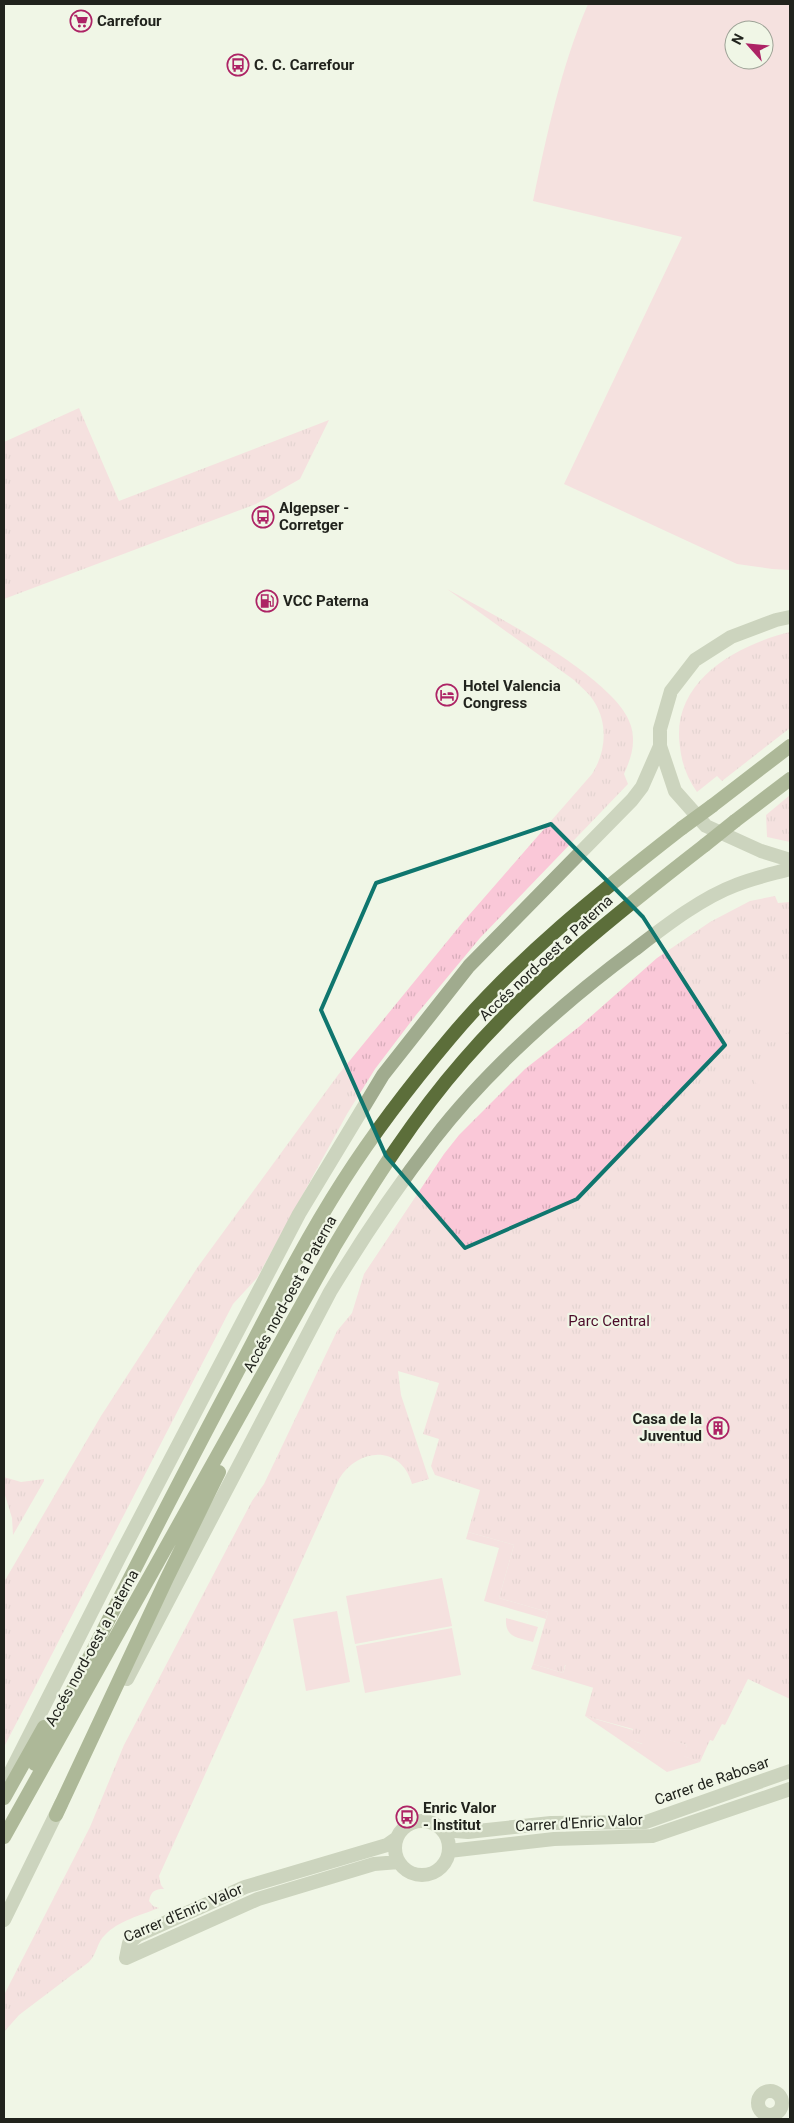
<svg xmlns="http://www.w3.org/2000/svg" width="794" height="2123" font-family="Roboto,sans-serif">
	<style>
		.grass { fill: url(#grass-tufts) }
		.garden { fill: #fac8d8; fill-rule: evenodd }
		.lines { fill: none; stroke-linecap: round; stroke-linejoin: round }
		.tertiary { stroke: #a0ab8e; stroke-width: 14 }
		.primary { stroke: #5c6e3a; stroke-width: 14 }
		.primary-bridge { stroke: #5c6e3a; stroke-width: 14 }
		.marked { fill: none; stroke: #0f766e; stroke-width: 4; stroke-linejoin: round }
		.labels { text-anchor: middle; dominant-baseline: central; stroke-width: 4.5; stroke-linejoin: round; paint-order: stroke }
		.poi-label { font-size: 15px; font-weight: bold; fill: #21231d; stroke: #f0f6e6; text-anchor: start }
		.street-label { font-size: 15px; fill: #21231d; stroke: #f0f6e6 }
		.park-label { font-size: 15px; fill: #4c0c2a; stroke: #f0f6e6 }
	</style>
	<defs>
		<pattern id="grass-tufts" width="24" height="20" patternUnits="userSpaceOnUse" patternTransform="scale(1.25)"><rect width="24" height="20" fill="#fac8d8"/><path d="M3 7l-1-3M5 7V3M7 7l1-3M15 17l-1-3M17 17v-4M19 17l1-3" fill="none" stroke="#d6acb9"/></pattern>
	</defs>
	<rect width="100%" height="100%" fill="#f0f6e6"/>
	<!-- grass -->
	<path class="grass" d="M79,408L119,501L329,420L300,479L256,504L4,599V442Z
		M447,589C491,613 619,680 631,726C636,744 631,758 624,774L628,784L480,938L416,1015L375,1069L347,1114L257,1278L233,1304L4,1747V1582L101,1416L197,1268L338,1075L463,922L592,774C606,752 608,725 595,703C590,694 581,687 574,680Z
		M790,632V728L722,781L717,776L697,792C687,778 682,764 680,747C670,682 736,645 790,632Z
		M790,795V842L767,837L766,815Z
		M775,896L778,903L790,902V1699L748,1679L725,1725L722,1724L713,1741L710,1740L700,1762L683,1756L687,1745L646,1734L643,1744L630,1740L633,1729L585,1716L597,1674L565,1665L563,1673L533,1664L548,1612L499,1598L514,1545L468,1532L480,1490L435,1475L431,1466L439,1439L423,1434L439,1383L398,1371L401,1395L429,1479L412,1484C401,1445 359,1447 339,1479L159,1876L161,1885L164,1889C155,1889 151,1891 149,1901L153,1906L159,1908C141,1915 118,1921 105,1935C97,1942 97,1954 89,1962L19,2015L4,2032V1995L90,1827L124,1745L252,1501L264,1484L337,1331L352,1313L364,1274L444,1154L459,1135L525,1069L580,1026L657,958L710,922L750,901Z
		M4,1477L21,1482L44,1479V1481L13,1535L12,1518L4,1492Z"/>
	<!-- garden -->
	<path class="garden" d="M588,4H790V570L772,569L737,564L564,484L682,237L533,201C547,134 561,67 588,4ZM734,30H764V60H734Z
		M790,967V1031L770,1043L743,996Z
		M790,1047V1098L771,1109L749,1071Z
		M468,1532L514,1545L499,1598L548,1612L546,1619L484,1601L499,1548L466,1539Z
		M442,1578L452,1626L355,1644L346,1596Z
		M337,1611L350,1682L306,1691L293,1619Z
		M506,1618L538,1627L533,1642C517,1637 505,1638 506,1618Z
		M452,1628L461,1675L365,1693L356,1646Z
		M533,1664L563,1673L566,1664L598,1674L594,1688L531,1669Z
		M585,1716L633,1730L631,1740L642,1744L646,1733L687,1745L684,1756L700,1762L667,1772Z"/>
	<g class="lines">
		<!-- tertiary -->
		<path class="tertiary" d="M790,617L776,620L731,637L695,660L671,691L660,729V746L675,791L706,826L761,851L790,860
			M127,1679L330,1292C362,1239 396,1188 434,1139C487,1070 564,1002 634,950C664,927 701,898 736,885C753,878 772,874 790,869
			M4,1785L120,1556L299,1214L383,1075L469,966L632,800L642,787L660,746
			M395 1848a27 27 0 1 1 54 0a27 27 0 1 1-54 0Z
			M443,1830L468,1832L551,1823L646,1822L790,1771
			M449,1851L554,1839L652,1836L790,1789
			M4,1920L61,1804
			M126,1958L129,1943L138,1935L245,1887L387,1845L397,1838
			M126,1958L258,1899L374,1864L399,1862
			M758 2103a12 12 0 1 1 24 0a12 12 0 1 1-24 0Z"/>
		<!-- primary -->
		<path class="primary" d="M712,806L790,746
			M735,821L790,779
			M35,1764C97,1642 159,1520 223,1399C262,1326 298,1251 343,1181C375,1131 412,1083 450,1038C517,958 600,892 682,828
			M4,1798L44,1727
			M56,1815L167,1578L219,1472
			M4,1837L334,1247C373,1182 414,1117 464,1060C535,978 620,911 705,845"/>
		<!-- primary-bridge -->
		<path class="primary-bridge" d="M682,828L712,806
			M705,845L735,821"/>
	</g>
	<!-- marked area -->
	<path d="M0 0H794V2123H0ZM551,824L643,917L725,1045L577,1199L465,1248L386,1156L321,1010L376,883Z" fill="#f0f6e6" fill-opacity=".55" fill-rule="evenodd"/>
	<path class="marked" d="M551,824L643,917L725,1045L577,1199L465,1248L386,1156L321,1010L376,883Z"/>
	<!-- icons -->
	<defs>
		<g id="supermarket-ring" transform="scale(1.125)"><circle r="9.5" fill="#f0f6e6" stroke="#ad2365" stroke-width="1.5"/><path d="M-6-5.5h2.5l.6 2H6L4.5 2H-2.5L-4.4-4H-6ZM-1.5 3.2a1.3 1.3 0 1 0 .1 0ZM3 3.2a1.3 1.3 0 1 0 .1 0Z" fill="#ad2365"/></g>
		<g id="bus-ring" transform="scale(1.125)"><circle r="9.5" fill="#f0f6e6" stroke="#ad2365" stroke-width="1.5"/><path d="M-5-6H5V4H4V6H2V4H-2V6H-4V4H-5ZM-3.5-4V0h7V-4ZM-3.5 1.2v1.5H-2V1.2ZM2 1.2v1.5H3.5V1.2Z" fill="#ad2365"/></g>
		<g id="fuel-ring" transform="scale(1.125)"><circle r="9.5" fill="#f0f6e6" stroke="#ad2365" stroke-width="1.5"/><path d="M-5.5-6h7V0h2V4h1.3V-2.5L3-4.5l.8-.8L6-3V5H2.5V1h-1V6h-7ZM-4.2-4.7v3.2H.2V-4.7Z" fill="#ad2365"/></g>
		<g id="hotel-ring" transform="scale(1.125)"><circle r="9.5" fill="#f0f6e6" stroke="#ad2365" stroke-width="1.5"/><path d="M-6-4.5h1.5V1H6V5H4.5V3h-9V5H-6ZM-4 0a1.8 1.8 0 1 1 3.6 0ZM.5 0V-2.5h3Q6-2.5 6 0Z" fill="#ad2365"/></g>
		<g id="building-ring" transform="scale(1.125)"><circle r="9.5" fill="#f0f6e6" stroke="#ad2365" stroke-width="1.5"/><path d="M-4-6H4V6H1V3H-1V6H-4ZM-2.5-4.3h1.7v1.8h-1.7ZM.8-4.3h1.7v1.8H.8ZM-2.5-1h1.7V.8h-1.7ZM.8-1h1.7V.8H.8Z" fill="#ad2365"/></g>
	</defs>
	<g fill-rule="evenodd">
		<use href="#supermarket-ring" x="81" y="21"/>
		<use href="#bus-ring" x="238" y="65"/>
		<use href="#bus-ring" x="263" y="517"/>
		<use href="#fuel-ring" x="267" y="601"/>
		<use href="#hotel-ring" x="447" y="695"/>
		<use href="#building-ring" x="718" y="1428"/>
		<use href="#bus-ring" x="407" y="1817"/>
	</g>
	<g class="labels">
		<!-- poi labels -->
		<g class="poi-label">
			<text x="97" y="21">Carrefour</text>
			<text x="254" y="65">C. C. Carrefour</text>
			<text x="279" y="508">Algepser -<tspan x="279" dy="17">Corretger</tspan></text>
			<text x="283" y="601">VCC Paterna</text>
			<text x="463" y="686">Hotel Valencia<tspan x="463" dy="17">Congress</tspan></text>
			<text x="702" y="1419" text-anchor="end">Casa de la<tspan x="702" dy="17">Juventud</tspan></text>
			<text x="423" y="1808">Enric Valor<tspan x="423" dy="17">- Institut</tspan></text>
		</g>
		<!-- street labels -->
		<g class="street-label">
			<text transform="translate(546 958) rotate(-43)">Accés nord-oest a Paterna</text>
			<text transform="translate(290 1294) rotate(-61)">Accés nord-oest a Paterna</text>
			<text transform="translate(92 1648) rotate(-61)">Accés nord-oest a Paterna</text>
			<text transform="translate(712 1781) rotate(-19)">Carrer de Rabosar</text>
			<text transform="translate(579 1823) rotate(-3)">Carrer d'Enric Valor</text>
			<text transform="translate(183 1913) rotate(-23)">Carrer d'Enric Valor</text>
		</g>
		<!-- park labels -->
		<g class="park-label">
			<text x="609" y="1321">Parc Central</text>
		</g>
	</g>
	<!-- border -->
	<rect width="794" height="2123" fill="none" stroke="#21231d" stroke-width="10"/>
	<!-- north arrow -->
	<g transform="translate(749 45) rotate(297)"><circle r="24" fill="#f0f6e6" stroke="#9da296"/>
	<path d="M0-4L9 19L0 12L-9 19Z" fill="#ad2365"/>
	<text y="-8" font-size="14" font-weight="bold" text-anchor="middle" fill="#21231d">N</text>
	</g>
</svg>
